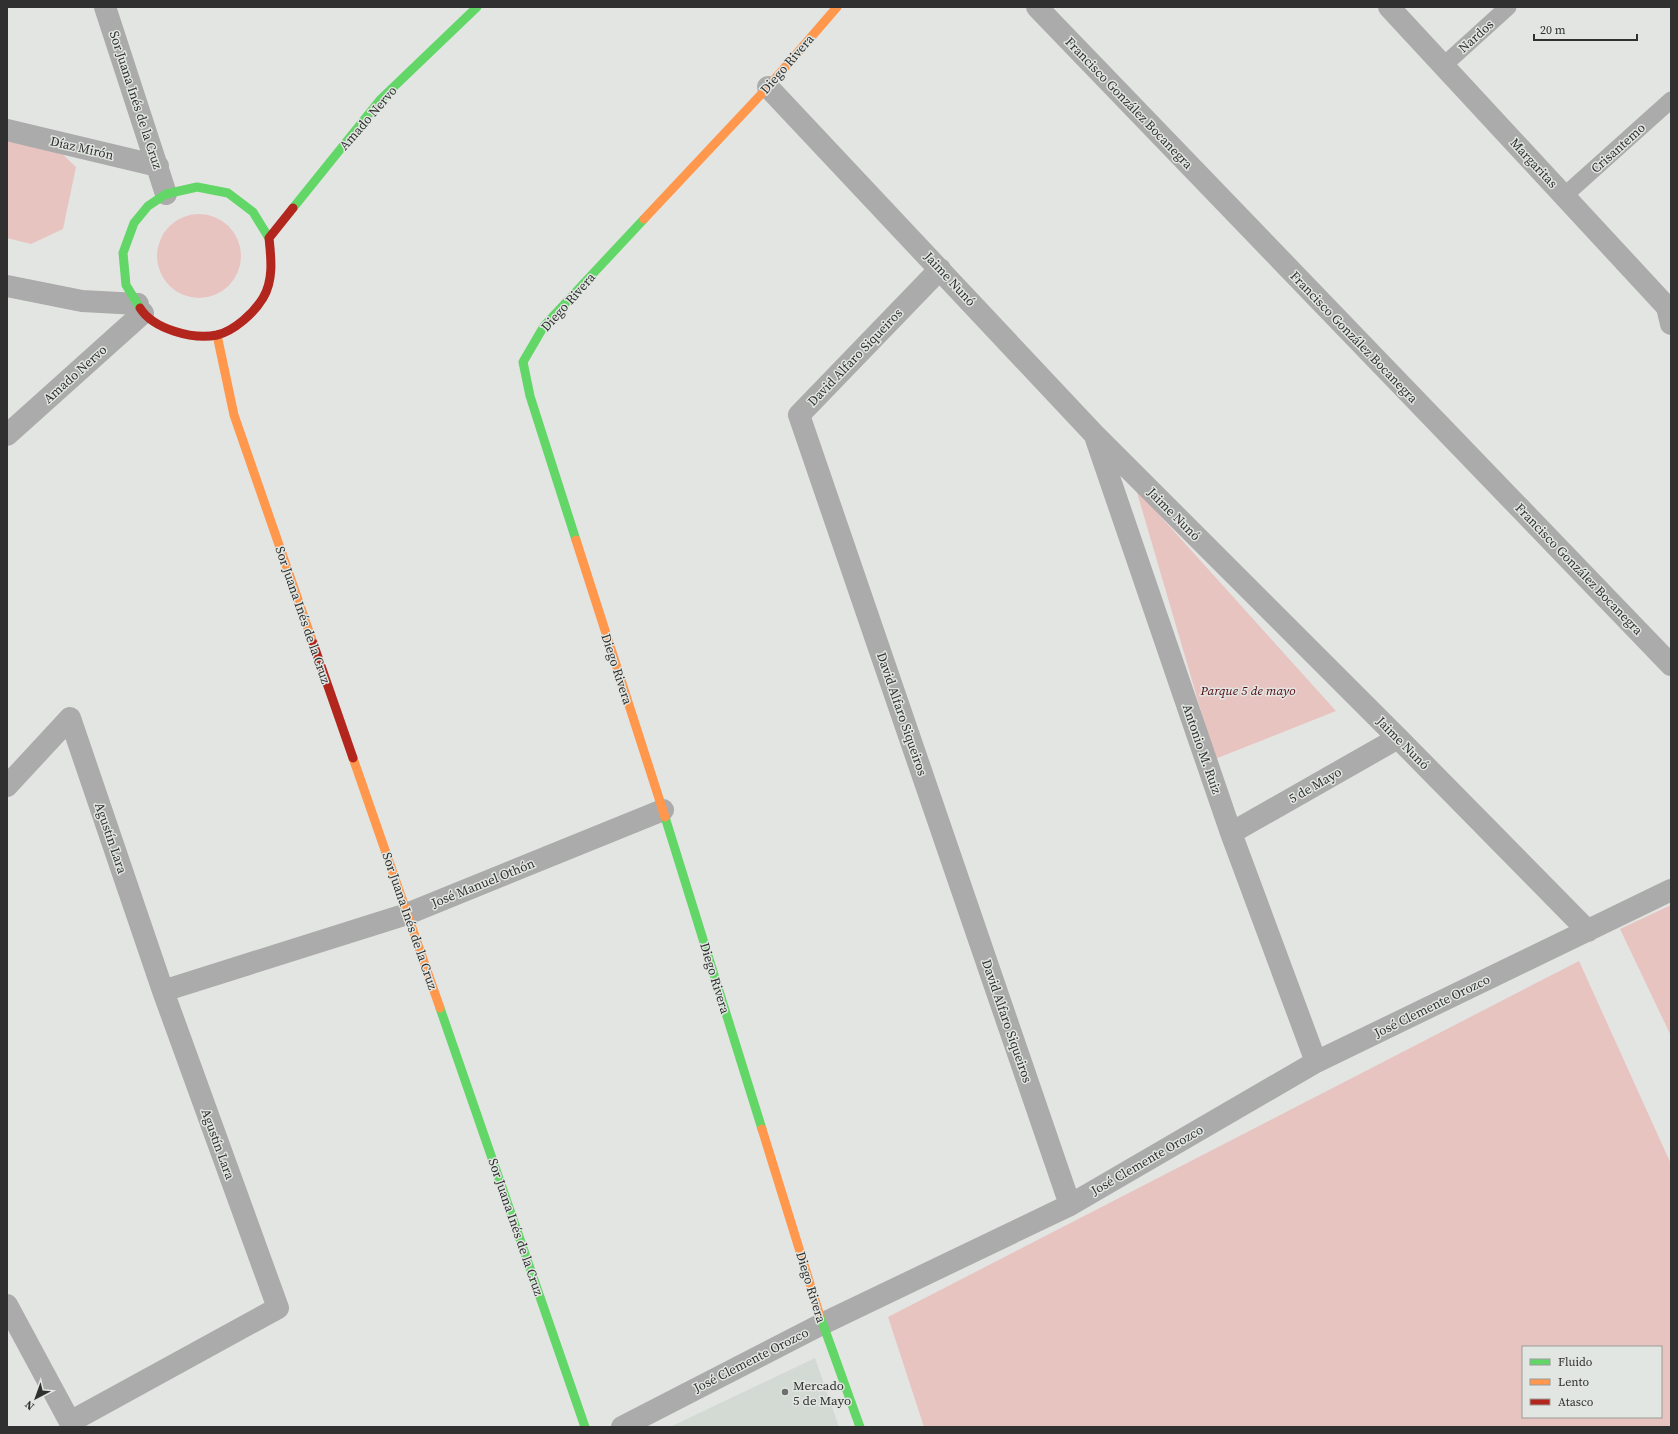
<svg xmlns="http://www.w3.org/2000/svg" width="1678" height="1434" font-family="'Source Serif 4',serif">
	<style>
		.built { fill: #d3dad4 }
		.green { fill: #e8c4c1; fill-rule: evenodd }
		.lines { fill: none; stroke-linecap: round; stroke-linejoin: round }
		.lane { stroke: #acabab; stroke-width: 17 }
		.street { stroke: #acabab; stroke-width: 22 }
		.fast { stroke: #63d668; stroke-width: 9 }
		.slow { stroke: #ff974d; stroke-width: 9 }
		.jam { stroke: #b3261e; stroke-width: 9 }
		.poi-dot { fill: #6e6f6e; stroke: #e2e6e2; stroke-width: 1.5 }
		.labels { text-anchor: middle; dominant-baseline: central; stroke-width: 3; stroke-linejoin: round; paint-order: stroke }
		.street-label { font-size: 13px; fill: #2f302f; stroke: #e2e6e2 }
		.park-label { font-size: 13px; font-style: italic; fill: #520610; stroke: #e2e6e2 }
		.poi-label { font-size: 13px; fill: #2f302f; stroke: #e2e6e2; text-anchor: start }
	</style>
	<rect width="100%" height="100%" fill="#e3e5e3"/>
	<!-- built -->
	<path class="built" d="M815,1358L839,1427H670Z"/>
	<!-- green -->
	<path class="green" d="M7,137L57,149L76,167L63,229L31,244L7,238Z
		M157 256a42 42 0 1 1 84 0a42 42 0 1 1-84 0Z
		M1136,489L1336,711L1215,759Z
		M1671,905V1036L1620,929Z
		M1579,961L1671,1164V1427H924L888,1317ZM1523,1347H1661V1417H1523Z"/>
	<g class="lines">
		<!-- lane -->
		<path class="lane" d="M1443,66L1508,7
			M1564,196L1671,100"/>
		<!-- street -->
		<path class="street" d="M105,7L166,194
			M1037,7L1671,665
			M1389,7L1667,307L1671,324
			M768,87L1094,434L1398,738L1588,931
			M7,130L158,166
			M940,269L799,415L1070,1205
			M7,286L82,301L138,304
			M7,435L143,313
			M1096,439L1231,833L1316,1062
			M7,786L70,718L163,991L278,1308L70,1422L7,1305
			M1231,833L1398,738
			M163,991L407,914L663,810
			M622,1427L822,1324L1070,1205L1316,1062L1671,890"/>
		<!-- fast -->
		<path class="fast" d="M293,208L380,100L477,7
			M140,308L126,285L123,253L134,223L148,206L166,194L197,187L228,193L253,212L269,238
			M576,540L530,396L523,362L544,326L644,219
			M665,817L762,1129
			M440,1008L585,1427
			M820,1316L860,1427"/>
		<!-- slow -->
		<path class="slow" d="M644,219L768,87L837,7
			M217,335L234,415L313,643
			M576,540L665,817
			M353,758L440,1008
			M762,1129L820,1316"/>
		<!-- jam -->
		<path class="jam" d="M140,308C153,329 193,340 217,335C234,331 254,313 263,298C274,280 271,257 269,238L293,208
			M313,643L353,758"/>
	</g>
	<!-- markers -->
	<circle class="poi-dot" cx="785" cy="1392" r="4"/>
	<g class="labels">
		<!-- street labels -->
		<g class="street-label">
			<text transform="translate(1476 36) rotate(-42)">Nardos</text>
			<text transform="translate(787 64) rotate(-49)">Diego Rivera</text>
			<text transform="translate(136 100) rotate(72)">Sor Juana Inés de la Cruz</text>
			<text transform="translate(1129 103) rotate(46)">Francisco González Bocanegra</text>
			<text transform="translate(368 118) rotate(-49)">Amado Nervo</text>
			<text transform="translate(82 148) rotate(13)">Díaz Mirón</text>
			<text transform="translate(1618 148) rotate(-42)">Crisantemo</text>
			<text transform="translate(1534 163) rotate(47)">Margaritas</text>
			<text transform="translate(950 279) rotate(47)">Jaime Nunó</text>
			<text transform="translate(568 302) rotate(-48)">Diego Rivera</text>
			<text transform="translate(1354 337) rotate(46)">Francisco González Bocanegra</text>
			<text transform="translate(855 357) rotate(-46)">David Alfaro Siqueiros</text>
			<text transform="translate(75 374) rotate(-42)">Amado Nervo</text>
			<text transform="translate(1174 514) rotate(45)">Jaime Nunó</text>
			<text transform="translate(1579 569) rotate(46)">Francisco González Bocanegra</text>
			<text transform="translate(303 615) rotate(71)">Sor Juana Inés de la Cruz</text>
			<text transform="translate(617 669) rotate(72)">Diego Rivera</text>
			<text transform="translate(902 714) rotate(71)">David Alfaro Siqueiros</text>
			<text transform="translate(1403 743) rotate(45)">Jaime Nunó</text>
			<text transform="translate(1202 749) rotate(71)">Antonio M. Ruiz</text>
			<text transform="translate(1315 785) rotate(-30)">5 de Mayo</text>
			<text transform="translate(111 838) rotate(71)">Agustín Lara</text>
			<text transform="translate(483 883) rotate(-22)">José Manuel Othón</text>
			<text transform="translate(410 921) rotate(71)">Sor Juana Inés de la Cruz</text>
			<text transform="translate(715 978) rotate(73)">Diego Rivera</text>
			<text transform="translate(1432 1006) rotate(-26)">José Clemente Orozco</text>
			<text transform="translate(1007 1021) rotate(71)">David Alfaro Siqueiros</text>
			<text transform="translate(218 1144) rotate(70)">Agustín Lara</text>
			<text transform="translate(1147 1160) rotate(-30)">José Clemente Orozco</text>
			<text transform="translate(516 1227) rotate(71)">Sor Juana Inés de la Cruz</text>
			<text transform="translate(811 1287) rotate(73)">Diego Rivera</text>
			<text transform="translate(751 1360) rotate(-27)">José Clemente Orozco</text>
		</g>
		<!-- park labels -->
		<g class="park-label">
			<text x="1248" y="690">Parque 5 de mayo</text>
		</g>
		<!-- poi labels -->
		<g class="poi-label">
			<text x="793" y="1385">Mercado<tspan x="793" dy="15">5 de Mayo</tspan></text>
		</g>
	</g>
	<!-- border -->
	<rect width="1678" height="1434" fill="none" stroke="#2f302f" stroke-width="16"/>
	<!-- legend -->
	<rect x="1522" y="1346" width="140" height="72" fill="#e2e6e2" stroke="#9a9d9a"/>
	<rect x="1530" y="1359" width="20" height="6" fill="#63d668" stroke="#9a9d9a"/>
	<text x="1558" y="1366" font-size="12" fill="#2f302f">Fluido</text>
	<rect x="1530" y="1379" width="20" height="6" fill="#ff974d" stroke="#9a9d9a"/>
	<text x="1558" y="1386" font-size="12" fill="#2f302f">Lento</text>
	<rect x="1530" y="1399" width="20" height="6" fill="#b3261e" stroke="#9a9d9a"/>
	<text x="1558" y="1406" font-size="12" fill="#2f302f">Atasco</text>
	<!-- north arrow -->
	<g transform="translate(36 1398) rotate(221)" stroke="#e2e6e2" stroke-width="3" paint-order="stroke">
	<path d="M0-3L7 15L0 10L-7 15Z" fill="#2f302f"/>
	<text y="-6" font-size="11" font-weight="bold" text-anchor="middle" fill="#2f302f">N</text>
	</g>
	<!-- scale -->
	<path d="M1534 34v6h103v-6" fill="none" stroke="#2f302f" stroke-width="2"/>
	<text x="1540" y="34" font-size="12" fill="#2f302f" stroke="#e2e6e2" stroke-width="3" paint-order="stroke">20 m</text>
</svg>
